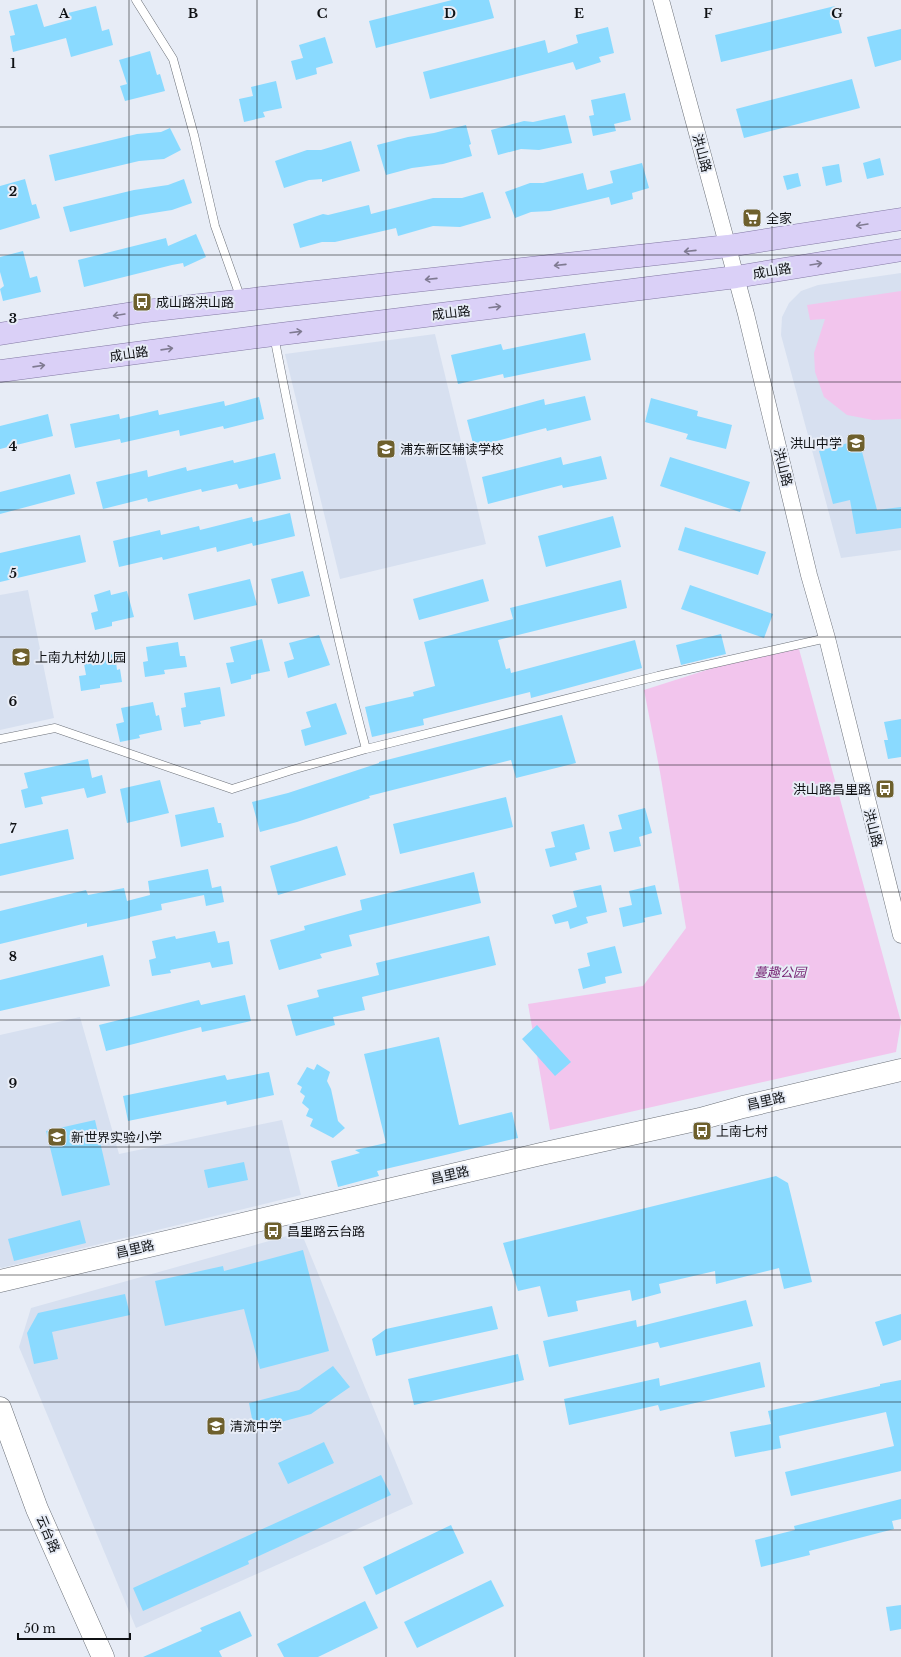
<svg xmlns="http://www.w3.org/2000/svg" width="901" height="1657" font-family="'Libre Baskerville','Noto Sans SC',serif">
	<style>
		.built { fill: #d7e0f0 }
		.green { fill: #f2c5ed }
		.building { fill: #8adaff }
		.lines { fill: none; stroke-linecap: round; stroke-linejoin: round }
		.lane-casing { stroke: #6c7179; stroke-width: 9 }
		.street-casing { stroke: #6c7179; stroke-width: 17 }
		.secondary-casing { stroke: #6c7179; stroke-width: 23 }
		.primary-casing { stroke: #8379a4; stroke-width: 23 }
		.lane { stroke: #fff; stroke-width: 8 }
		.street { stroke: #fff; stroke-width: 16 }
		.secondary { stroke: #fff; stroke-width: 22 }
		.primary { stroke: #dad0f7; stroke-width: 22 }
		.oneway { stroke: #7f7a91 }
		.grid { fill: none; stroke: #0f1114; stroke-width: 1; stroke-opacity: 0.55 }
		.labels { text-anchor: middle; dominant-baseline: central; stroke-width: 4; stroke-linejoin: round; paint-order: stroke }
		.street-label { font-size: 13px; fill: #0f1114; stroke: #e7ecf6 }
		.poi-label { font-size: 13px; fill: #0f1114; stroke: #e7ecf6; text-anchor: start }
		.park-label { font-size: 13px; font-style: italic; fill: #7a2977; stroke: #e7ecf6 }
		.grid-label { font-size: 13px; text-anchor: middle; font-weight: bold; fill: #0f1114; stroke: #e7ecf6; stroke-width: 4; stroke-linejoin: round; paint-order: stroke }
	</style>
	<rect width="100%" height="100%" fill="#e7ecf6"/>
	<!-- built -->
	<path class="built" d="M901,273V550L841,558L781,335L782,317L789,303L801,291L818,285Z
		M435,334L486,544L340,579L285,354Z
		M28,590L54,718L0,730V595Z
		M80,1017L119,1154L282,1120L301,1195L1,1268L0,1267V1035Z
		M301,1232L413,1504L136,1628L19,1347L31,1308Z"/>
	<!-- green -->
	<path class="green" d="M901,291V419L873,420L847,415L824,397L815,372L814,353L825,319L810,320L807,305Z
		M799,649L901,1022L896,1052L550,1130L528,1004L643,986L686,928L660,772L644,690L741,659Z"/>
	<!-- building -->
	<path class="building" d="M452,0H489L494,18L376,48L369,21Z
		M37,4L44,27L69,20L68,13L96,6L102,31L109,29L113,45L71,57L66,38L13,52L10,36L15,35L9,11Z
		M835,6L842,33L721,62L715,35Z
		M608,27L614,53L599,57L601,62L576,70L573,62L430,99L423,72L545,40L548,53L578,43L576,35Z
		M901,29V60L875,67L867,37Z
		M325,37L333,63L316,68L317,74L296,80L291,61L303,58L299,45Z
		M150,51L157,75L160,74L165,91L125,101L120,86L127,84L119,60Z
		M852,79L860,108L744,138L736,109Z
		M276,81L282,108L263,112L265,117L244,122L239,99L253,96L251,87Z
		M625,93L631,120L614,124L616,131L593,136L589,116L594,115L591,100Z
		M565,115L572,143L539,150L521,149L498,155L491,130L524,121L533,122Z
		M466,125L471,144L469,145L472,156L443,164L412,168L386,175L377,145L408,137L434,133Z
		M170,128L181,150L164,159L139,161L55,181L49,155L137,134L161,132Z
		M351,141L360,171L322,182V179L309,180L284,188L275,161L307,150H321Z
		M880,158L884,175L867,179L863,163Z
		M642,163L649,188L632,193L633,199L611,205L609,197L550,211L531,212L515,218L505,192L530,183H543L583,173L587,190L613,183L610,171Z
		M839,164L842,182L826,186L822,167Z
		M798,173L801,186L787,190L783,176Z
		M25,179L32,205L36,204L40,218L0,230V186Z
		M184,179L192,203L172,210L140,215L70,232L63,207L134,190L168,185Z
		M483,192L491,218L460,227L433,226L398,236L396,228L335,242H322L300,248L293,224L323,214L328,215L369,205L371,214L433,198H462Z
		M196,234L206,257L184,267L183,263L172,265L84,287L78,260L166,238L168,246Z
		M23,251L30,278L37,276L41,292L3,301L0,289L4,286L0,272V257Z
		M585,333L591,360L504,378L503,374L458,384L451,355L501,344L503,350Z
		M585,396L591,420L547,431L546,428L474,447L467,420L544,399L545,405Z
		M259,397L264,419L224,429L223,426L180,436L179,430L121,443L120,439L75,448L70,424L119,414L120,419L158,410L159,415L224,401L225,406Z
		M651,398L698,411L697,416L732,425L726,449L686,439L688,434L645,422Z
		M48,414L53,436L0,449V426Z
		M859,440L877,510L901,507V528L856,534L850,500L833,504L819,451Z
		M275,453L281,479L239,489L237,484L202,492L201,489L148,502L147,498L103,509L96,482L147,470L148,477L186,467L187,471L233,460L234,463Z
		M601,456L607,479L563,488L562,485L488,504L482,477L561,457L563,465Z
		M670,457L750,482L740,512L660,486Z
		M70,474L75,494L0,514V492Z
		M290,513L295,536L253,546L252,543L217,552L216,547L163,560L162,557L119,567L113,541L160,530L161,535L199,526L200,530L252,517L253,522Z
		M613,516L621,547L546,567L538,536Z
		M685,527L766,552L758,575L678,550Z
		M80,535L86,562L0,582V553Z
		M303,571L310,596L278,604L271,579Z
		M250,579L257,605L194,620L188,594Z
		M483,579L489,601L419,620L413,599Z
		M621,580L627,608L498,640L506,669L510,668L511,673L635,640L642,668L531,698L530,692L423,719L424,725L372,737L365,707L414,696L413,692L435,686L424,642L513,619L510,608Z
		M690,585L773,614L764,638L681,609Z
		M110,590L111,595L127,591L134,617L112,622V626L95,630L91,613L98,611L94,595Z
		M721,634L726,654L681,665L676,645Z
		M319,635L330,665L288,678L284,662L294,659L289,643Z
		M262,639L270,671L251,675V679L231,684L226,663L234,662L230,647Z
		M178,642L180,656H185L187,667L164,670L165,674L145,677L143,662L148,661L146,647Z
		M115,654L117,670L120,669L122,682L100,685V688L81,691L79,676L86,675L83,658Z
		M220,687L225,716L200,721L201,724L184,727L181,708L186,707L184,693Z
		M153,702L156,716L159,715L162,730L139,735L140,738L120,742L116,724L124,722L121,708Z
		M336,703L347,734L305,746L301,730L311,727L306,712Z
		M562,715L576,763L516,778L511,760L369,796L370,798L297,822L260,832L252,802L288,793L379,763V762Z
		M901,719V757L888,759L884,740H888L884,722Z
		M88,759L92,778L102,775L106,793L87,798L84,788L41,797L43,804L25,808L21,790L28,788L24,773Z
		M160,780L169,813L127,823L120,789Z
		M506,797L513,827L400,854L393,824Z
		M214,807L218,823H221L224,837L181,847L175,815Z
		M645,808L652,833L639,837L641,846L614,852L609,832L622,829L618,815Z
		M584,824L590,849L575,853L577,860L550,867L545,849L555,847L551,832Z
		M68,829L74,859L0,876V844Z
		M337,846L346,875L278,895L270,866Z
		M208,869L212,888L221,886L224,902L206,906L204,895L161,904L162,910L130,917V918L87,927V923L0,944V911L86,890L88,895L124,888L127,901L150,895L148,881Z
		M474,872L481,903L349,935L352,946L320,954L322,958L279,970L270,940L305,930L304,926L362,910L360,900Z
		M601,885L607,912L586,917L588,923L570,929L568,921L555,924L552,915L577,907L573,891Z
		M655,885L662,914L644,918L645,922L623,927L619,908L632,905L629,891Z
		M215,931L218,943L229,941L233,964L212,968L210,962L170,970L171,973L152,976L149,960L156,958L152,941L175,936L176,939Z
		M489,936L496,965L362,997L365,1010L333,1017L335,1025L296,1036L287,1005L319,997L317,990L379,975L376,963Z
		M615,946L622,973L605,977L606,983L583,989L578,969L590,966L587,953Z
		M103,955L110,986L0,1011V980Z
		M245,995L251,1021L202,1032L201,1027L106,1051L99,1025L199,1000L201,1005Z
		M537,1025L571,1062L555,1076L522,1039Z
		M439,1037L459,1125L512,1112L518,1138L377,1171L379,1176L338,1187L331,1161L360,1153L355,1150L386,1143L364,1054Z
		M317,1064L330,1072L327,1081L331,1089L338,1121L345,1128L333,1138L310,1126L313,1119L306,1116L309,1109L302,1103L305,1096L300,1092L302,1087L297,1084L307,1067L314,1070Z
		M269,1072L274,1095L227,1105L226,1101L128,1121L123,1096L225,1075L227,1080Z
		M95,1120L110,1185L62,1196L46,1131Z
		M244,1162L248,1180L208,1188L204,1170Z
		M776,1176L788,1183L812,1282L784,1289L779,1268L716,1284L715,1271L659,1284L661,1293L632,1301L630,1290L576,1301L578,1311L548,1317L540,1286L518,1291L503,1243Z
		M80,1220L86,1243L14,1261L8,1239Z
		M303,1250L329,1351L260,1369L244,1309L165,1326L155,1281L223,1266L224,1271Z
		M125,1294L130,1315L52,1332L58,1359L34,1364L27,1333L38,1313Z
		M746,1300L753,1326L660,1348L658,1342L549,1367L543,1341L636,1320L637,1327Z
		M492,1306L498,1329L376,1356L372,1339L386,1329Z
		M901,1314V1340L883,1346L875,1322Z
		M518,1354L524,1380L414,1405L408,1379Z
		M760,1362L765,1387L660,1411L658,1405L569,1425L564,1399L659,1378L660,1386Z
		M333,1366L350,1387L311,1414L254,1429L249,1403L299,1390Z
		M901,1380V1471L791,1496L785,1472L894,1446L886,1412L779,1436L781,1448L735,1457L730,1432L771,1424L768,1411L880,1386V1384Z
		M324,1442L334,1463L288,1484L278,1463Z
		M381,1475L391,1495L248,1561L249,1564L143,1611L133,1588Z
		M901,1499V1519L892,1521L894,1529L809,1551L810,1555L761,1567L755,1540L795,1530L794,1526Z
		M451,1525L464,1553L376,1595L363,1567Z
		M491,1580L504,1606L417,1648L404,1622Z
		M365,1601L378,1628L318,1657H284L277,1644Z
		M901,1605V1629L890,1631L886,1607Z
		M240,1611L252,1636L219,1651L222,1657H143L202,1631L200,1628Z"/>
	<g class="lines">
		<!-- lane casing -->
		<g class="lane-casing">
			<path id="lane" d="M136,0L173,59L194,135L215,226L241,299
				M274,336C301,474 330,613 366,749
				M0,739L55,728L232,789L292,770L366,749L658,676L827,638"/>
		</g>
		<!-- street casing -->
		<g class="street-casing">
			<path id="street" d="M661,0L746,314L809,575L827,638L901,935"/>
		</g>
		<!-- secondary casing -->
		<g class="secondary-casing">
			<path id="secondary" d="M0,1281L541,1154L700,1119L743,1107L901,1070
				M0,1408L37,1509L103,1657"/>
		</g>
		<!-- primary casing -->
		<g class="primary-casing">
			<path id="primary" d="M0,334L146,311L728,246L901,219
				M0,371L257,337L736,277L901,250"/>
		</g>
		<!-- lane -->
		<use href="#lane" class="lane"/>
		<!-- street -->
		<use href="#street" class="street"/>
		<!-- secondary -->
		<use href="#secondary" class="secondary"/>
		<!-- primary -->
		<use href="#primary" class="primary"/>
	</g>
	<!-- one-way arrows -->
	<defs><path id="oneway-shaft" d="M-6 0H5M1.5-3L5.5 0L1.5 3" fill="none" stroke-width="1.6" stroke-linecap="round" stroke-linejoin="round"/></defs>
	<g class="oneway">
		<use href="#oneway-shaft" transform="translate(862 225) rotate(171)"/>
		<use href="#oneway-shaft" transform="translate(690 251) rotate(174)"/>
		<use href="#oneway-shaft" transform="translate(816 264) rotate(-9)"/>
		<use href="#oneway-shaft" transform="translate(560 265) rotate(174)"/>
		<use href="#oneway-shaft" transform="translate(431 279) rotate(174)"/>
		<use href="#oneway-shaft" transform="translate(495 307) rotate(-7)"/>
		<use href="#oneway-shaft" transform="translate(119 315) rotate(171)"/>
		<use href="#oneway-shaft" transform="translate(296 332) rotate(-7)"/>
		<use href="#oneway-shaft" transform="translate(167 349) rotate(-8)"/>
		<use href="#oneway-shaft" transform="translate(39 366) rotate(-8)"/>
	</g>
	<!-- grid -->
	<path class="grid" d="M129,0V1657M257,0V1657M386,0V1657M515,0V1657M644,0V1657M772,0V1657M0,127H901M0,255H901M0,382H901M0,510H901M0,637H901M0,765H901M0,892H901M0,1020H901M0,1147H901M0,1275H901M0,1402H901M0,1530H901"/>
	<!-- icons -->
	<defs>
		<g id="supermarket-square" transform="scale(1)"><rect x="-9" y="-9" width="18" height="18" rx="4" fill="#6e602d" stroke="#e7ecf6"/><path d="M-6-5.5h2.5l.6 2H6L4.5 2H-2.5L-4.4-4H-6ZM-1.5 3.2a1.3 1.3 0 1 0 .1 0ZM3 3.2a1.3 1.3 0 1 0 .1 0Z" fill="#fff"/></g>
		<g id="bus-square" transform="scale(1)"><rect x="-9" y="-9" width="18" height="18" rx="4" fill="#6e602d" stroke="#e7ecf6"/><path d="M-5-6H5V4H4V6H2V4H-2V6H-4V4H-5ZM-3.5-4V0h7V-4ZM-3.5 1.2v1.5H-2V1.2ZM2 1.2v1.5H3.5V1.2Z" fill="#fff"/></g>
		<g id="school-square" transform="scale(1)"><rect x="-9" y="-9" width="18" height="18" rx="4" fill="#6e602d" stroke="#e7ecf6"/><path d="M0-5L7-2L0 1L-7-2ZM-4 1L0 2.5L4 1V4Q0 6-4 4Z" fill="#fff"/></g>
	</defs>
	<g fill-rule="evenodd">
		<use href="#supermarket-square" x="752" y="218"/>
		<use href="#bus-square" x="142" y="302"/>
		<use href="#school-square" x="856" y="443"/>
		<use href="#school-square" x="386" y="449"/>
		<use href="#school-square" x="21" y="657"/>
		<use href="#bus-square" x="885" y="789"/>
		<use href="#bus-square" x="702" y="1131"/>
		<use href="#school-square" x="57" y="1137"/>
		<use href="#bus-square" x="273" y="1231"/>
		<use href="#school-square" x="216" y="1426"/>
	</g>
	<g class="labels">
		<!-- street labels -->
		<g class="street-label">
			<text transform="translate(702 153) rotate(75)">洪山路</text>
			<text transform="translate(772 271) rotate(-9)">成山路</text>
			<text transform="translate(451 313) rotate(-7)">成山路</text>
			<text transform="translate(129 354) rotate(-8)">成山路</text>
			<text transform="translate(783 467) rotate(76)">洪山路</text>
			<text transform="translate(873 828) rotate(76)">洪山路</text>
			<text transform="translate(766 1101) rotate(-13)">昌里路</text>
			<text transform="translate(450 1175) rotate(-13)">昌里路</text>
			<text transform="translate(135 1249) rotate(-13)">昌里路</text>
			<text transform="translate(48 1534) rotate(67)">云台路</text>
		</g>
		<!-- poi labels -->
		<g class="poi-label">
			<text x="766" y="218">全家</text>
			<text x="156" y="302">成山路洪山路</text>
			<text x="842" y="443" text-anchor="end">洪山中学</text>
			<text x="400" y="449">浦东新区辅读学校</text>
			<text x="35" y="657">上南九村幼儿园</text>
			<text x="871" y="789" text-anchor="end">洪山路昌里路</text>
			<text x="716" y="1131">上南七村</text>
			<text x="71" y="1137">新世界实验小学</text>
			<text x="287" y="1231">昌里路云台路</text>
			<text x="230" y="1426">清流中学</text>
		</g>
		<!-- park labels -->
		<g class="park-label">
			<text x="780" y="972">蔓趣公园</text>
		</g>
	</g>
	<g class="grid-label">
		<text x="64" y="18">A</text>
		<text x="193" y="18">B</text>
		<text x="322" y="18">C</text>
		<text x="450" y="18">D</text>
		<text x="579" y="18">E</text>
		<text x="708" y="18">F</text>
		<text x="837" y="18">G</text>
		<text x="13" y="68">1</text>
		<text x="13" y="196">2</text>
		<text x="13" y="323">3</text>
		<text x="13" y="451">4</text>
		<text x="13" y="578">5</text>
		<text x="13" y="706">6</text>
		<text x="13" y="833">7</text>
		<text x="13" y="961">8</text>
		<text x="13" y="1088">9</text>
	</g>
	<!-- scale -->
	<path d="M18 1633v6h112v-6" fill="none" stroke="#0f1114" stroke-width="2"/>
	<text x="24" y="1633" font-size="12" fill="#0f1114" stroke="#e7ecf6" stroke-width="3" paint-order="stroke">50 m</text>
</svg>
